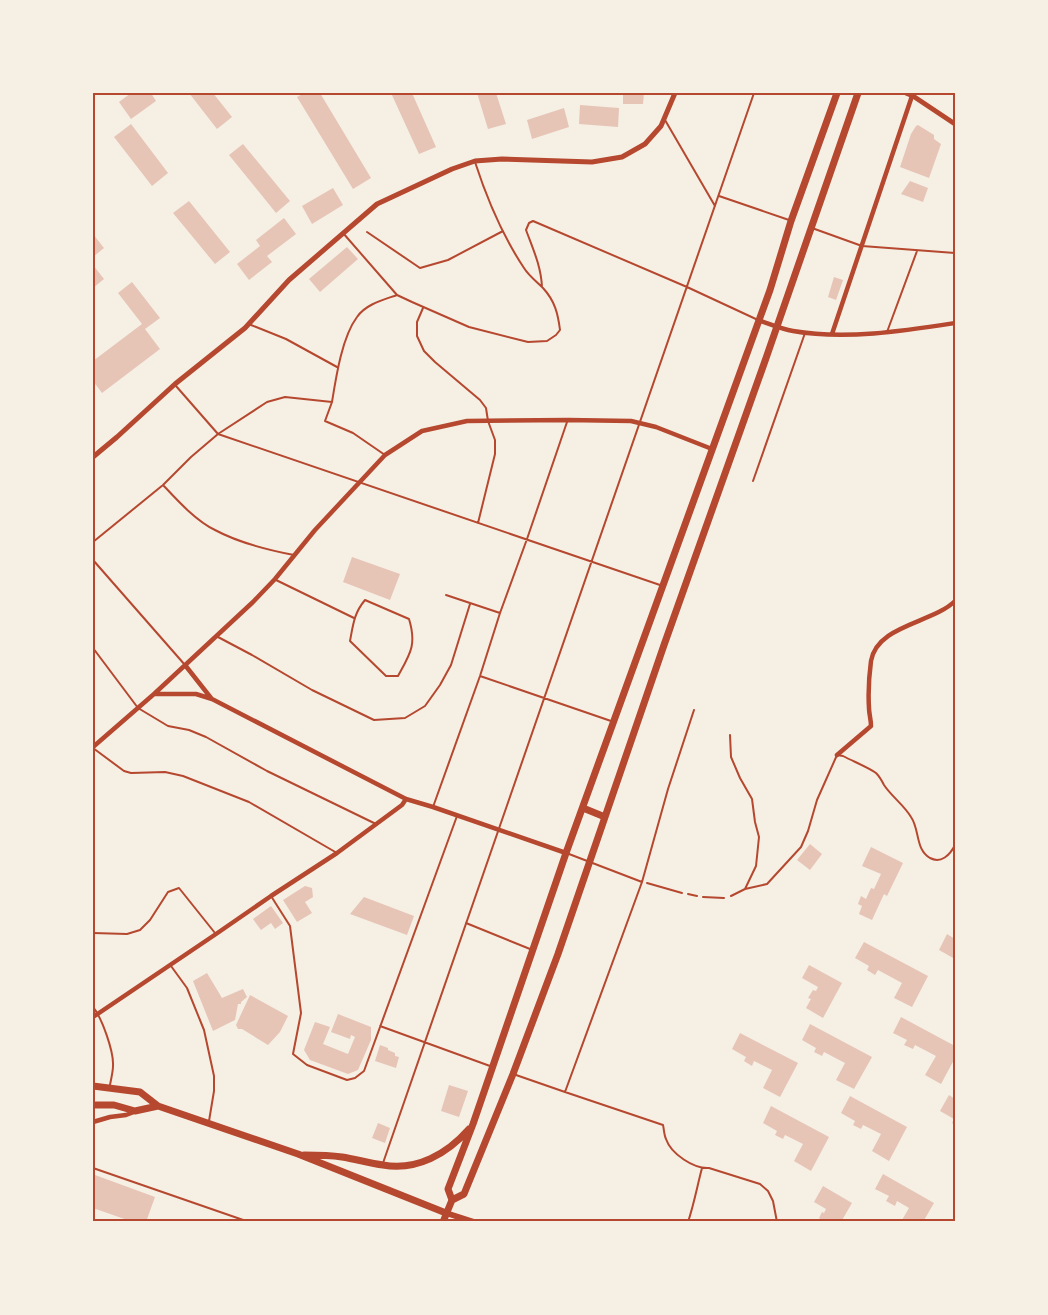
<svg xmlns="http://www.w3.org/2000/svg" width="1048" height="1315" font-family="Figtree,sans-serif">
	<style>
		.building { fill: #e6c5b7 }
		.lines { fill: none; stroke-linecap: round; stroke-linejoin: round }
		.path { stroke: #b5482f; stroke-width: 2 }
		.service { stroke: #b5482f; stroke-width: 2 }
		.minor { stroke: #b5482f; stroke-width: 4.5 }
		.tertiary { stroke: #b5482f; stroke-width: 5 }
		.secondary { stroke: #b5482f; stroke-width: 6 }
		.primary { stroke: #b5482f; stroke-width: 7 }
		.neatline { fill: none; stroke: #b5482f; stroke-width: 2 }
	</style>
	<rect width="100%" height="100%" fill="#f6efe4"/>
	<!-- building -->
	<path class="building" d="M131,93H151L156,101L131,119L119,102Z
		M189,93H213L232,117L217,129Z
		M304,93H320L371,178L353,189L297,97Z
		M391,93H412L436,147L419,154Z
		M477,93H496L506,124L488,129Z
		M623,93H644L643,104H623Z
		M580,105L619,108L618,127L579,124Z
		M564,108L569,127L532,139L527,120Z
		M131,124L168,173L152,186L114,137Z
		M918,125L934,135V139L941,144L929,178L900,167L911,134L916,126Z
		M243,144L290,201L276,213L229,155Z
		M910,181L928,188L923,202L901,194Z
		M333,188L343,205L312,224L302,206Z
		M189,201L230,252L215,264L173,213Z
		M284,218L296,234L267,256L272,262L249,280L237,264L260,246L256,240Z
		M93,234L104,248L93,257Z
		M347,247L358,259L320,292L309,279Z
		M93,265L104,279L93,288Z
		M834,277L843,280L836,300L828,297Z
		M132,282L160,318L145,329L160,349L102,393L93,381V361L142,324L118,293Z
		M352,557L400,574L390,600L343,582Z
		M810,844L822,854L810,870L797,860Z
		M871,847L903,863L887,896L884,894L872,920L859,914L862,906L858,904L861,896L866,899L871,888L874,889L881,874L862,866Z
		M305,886L312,888L313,897L305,902L312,913L297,922L283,900Z
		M364,897L414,916L407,935L350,914Z
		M271,906L283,923L275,929L271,923L261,930L253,919Z
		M947,934L955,939V959L939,950Z
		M864,942L928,976L912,1007L894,998L902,983L878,970L875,975L867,970L869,966L855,958Z
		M809,965L842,983L823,1018L806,1008L811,999L808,998L813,990L816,991L818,987L802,978Z
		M207,973L222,998L243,989L247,997L241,1002V1004H238L235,1020L213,1031L193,981Z
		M250,995L288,1016L280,1032L268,1045L242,1029H238L236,1025Z
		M338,1014L371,1027V1040L358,1070L348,1074L310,1060L304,1050L315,1022L330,1027L323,1044L348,1054L355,1037L351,1035L350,1039L331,1032Z
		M901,1017L955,1046V1058L941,1084L925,1075L936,1056L915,1045L913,1049L904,1045L907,1040L893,1033Z
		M810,1024L872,1057L854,1089L836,1080L845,1063L824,1052L822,1056L814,1052L816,1048L802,1040Z
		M740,1033L798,1063L780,1097L763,1088L772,1070L754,1061L752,1066L744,1061L746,1057L732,1049Z
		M380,1045L388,1048V1050L395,1053V1056L399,1057L396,1068L375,1061Z
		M449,1085L468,1091L459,1117L441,1111Z
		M949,1095L955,1099V1125L952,1123L954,1119L940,1111Z
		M850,1096L907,1127L889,1161L872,1151L881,1134L863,1125L861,1129L853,1125L855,1121L841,1113Z
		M771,1106L829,1137L811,1171L794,1161L803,1144L785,1135L783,1139L775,1135L777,1131L763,1123Z
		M378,1123L390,1128L385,1143L372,1138Z
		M883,1174L934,1203L923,1222H906L902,1220L909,1208L897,1201L895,1206L886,1201L889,1196L875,1189Z
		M95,1175L155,1197L146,1222H133L93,1208V1180Z
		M823,1186L852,1203L841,1222H818L820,1219L819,1218L822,1212L824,1213L826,1209L814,1202Z"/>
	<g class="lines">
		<!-- path -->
		<path class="path" d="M647,883L682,893
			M703,897L724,898"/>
		<!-- service -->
		<path class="service" d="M665,120L715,206
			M719,196L789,220
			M812,228L862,246L955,253
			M367,232L420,268L448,260L503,231
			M343,233L397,295L412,302L469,327L528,342L547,341L556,335L560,330C558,314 555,301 543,288C536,281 529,276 524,268C502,235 487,199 475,162
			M542,287C541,266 533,249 526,230L529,223L533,221L687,287L758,320
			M423,308L417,322V336L424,351L435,362L480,400L486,408L488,421L495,440V454L478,523
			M251,325L286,339L337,367
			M887,332L917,251
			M176,386L218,434L267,402L285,397L332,402C336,377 342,337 357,317C366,304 383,300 397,295
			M332,402L325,421L353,433L385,455
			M753,481L805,333
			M163,485C177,500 196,521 215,530C239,543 268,550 294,555
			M93,542L163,485L191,457L218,434L660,585
			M93,560L185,665
			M276,580L354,618
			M446,595L500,613
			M365,600L409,619C417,645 410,654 398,676H386L350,641C353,625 354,613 365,600Z
			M218,637L252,655L312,690L374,720L405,718L425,706L440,685L451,665L470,604
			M93,648L138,708L168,726L189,730L206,737L267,771L376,824
			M480,676L611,721
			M730,735L731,757L740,778L752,799L755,822L759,837L756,866L745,889L731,896
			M93,748L124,771L131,773L165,772L183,776L249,802L337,853
			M433,807L480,676L500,613L527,539L567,422
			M569,854L642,882
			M745,889L767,884L801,847L808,831L817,800L837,755L843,756C852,761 868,767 876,773C879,776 882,781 884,785C892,797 904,805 911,817C920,830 915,849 930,858C941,864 950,855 955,845
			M688,894L697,896
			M271,896L290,926L301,1013L293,1054L307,1065L347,1080L355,1078L364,1071L457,816
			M466,923L530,949
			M93,933L127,934L140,930L150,920L168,892L179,888L215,933
			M171,966L187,988L204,1030L214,1076V1091L209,1121
			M93,1007C102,1018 114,1052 113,1066C113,1072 111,1079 110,1085
			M380,1026L490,1066
			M516,1075L565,1092L642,882L668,789L694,710
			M565,1092L663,1125C664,1129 664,1135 666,1139C671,1154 694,1169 709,1168L760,1184L768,1191L773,1201L777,1222
			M383,1163L754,93
			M93,1168L249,1222
			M688,1222C694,1204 697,1187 702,1168"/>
		<!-- minor -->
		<path class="minor" d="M758,320C770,324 781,329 793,331C845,340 903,331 955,323
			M832,334L913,93
			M185,665L211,698
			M154,694H196L212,699L406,799L433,807L566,853
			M93,747L154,694L253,602L275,579L315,530L385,455L422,431L467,421L568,420L631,421L656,427L712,449
			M837,755L871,726C871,719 869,714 869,708C868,692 869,676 871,661C877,625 933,623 955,601
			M93,1017L216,934L271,896L337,853L402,805L406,799
			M93,1122L110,1117L126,1115L134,1112"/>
		<!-- tertiary -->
		<path class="tertiary" d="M906,93L913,96L955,124
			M93,457L117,437L175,384L245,328L289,280L377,204L452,169L475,161L502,159L592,162L622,157L645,144L661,126L675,93"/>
		<!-- secondary -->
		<path class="secondary" d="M446,1213L474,1222"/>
		<!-- primary -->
		<path class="primary" d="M583,808L605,817
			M93,1086L140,1092L158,1106L298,1154L446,1213
			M93,1105H114L135,1111L158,1106
			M304,1155C317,1155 329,1155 342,1157C355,1159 369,1163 383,1165C417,1171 447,1154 469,1129
			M452,1200L448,1189L473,1124L566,853L770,290L791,221L837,93
			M443,1222L452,1200L464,1194L513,1074L558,954L664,645L765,361L858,93"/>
	</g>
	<!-- border -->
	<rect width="1048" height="1315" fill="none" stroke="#f6efe4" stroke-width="189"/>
	<rect x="94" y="94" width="860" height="1126" class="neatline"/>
</svg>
